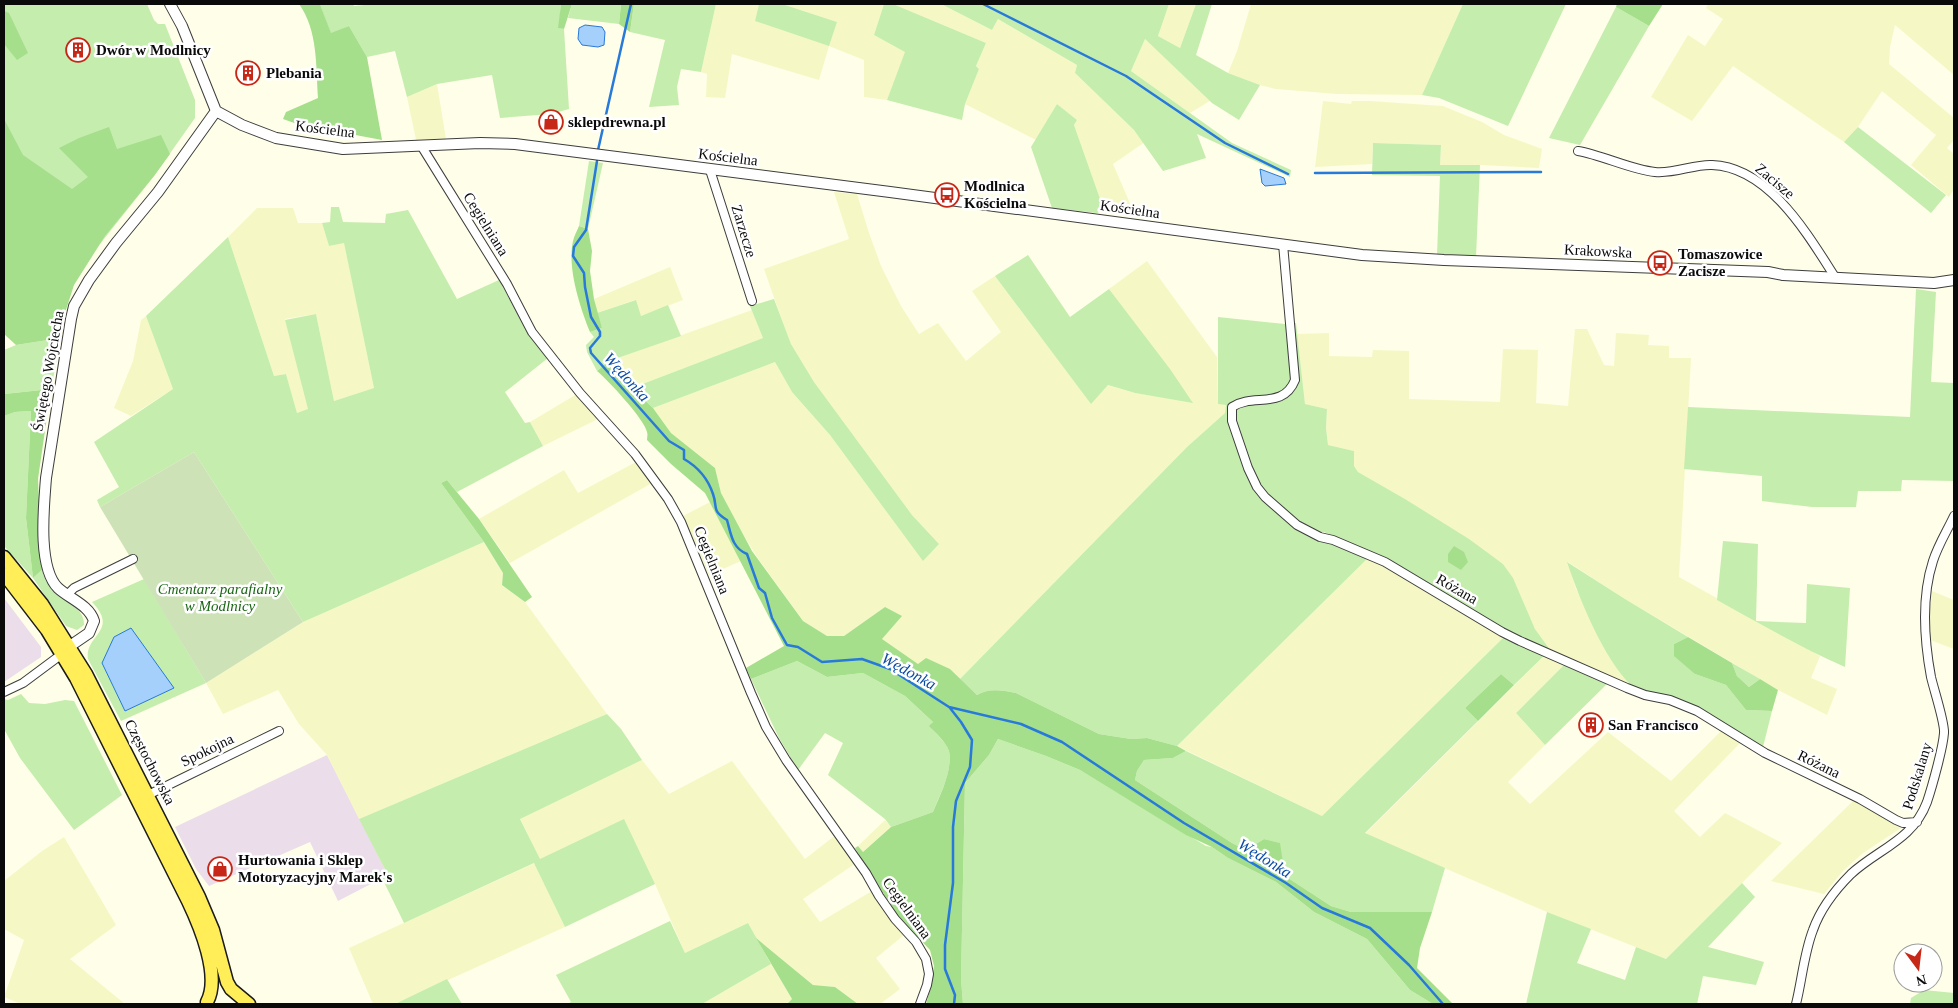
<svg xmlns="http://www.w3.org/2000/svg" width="1958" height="1008" font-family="Georgia,serif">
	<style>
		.industrial { fill: #ebddea }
		.farmland { fill: #f5f8c5 }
		.green { fill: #c5edae }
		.forest { fill: #a5df8c }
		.cemetery { fill: #cee2b8 }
		.water { fill: #a6d0fc; stroke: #2779da }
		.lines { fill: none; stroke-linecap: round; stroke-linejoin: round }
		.stream { stroke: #2779da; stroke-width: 2.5 }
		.minor-casing { stroke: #3d3d3d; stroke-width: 10 }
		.tertiary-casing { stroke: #3d3d3d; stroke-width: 12 }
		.primary-casing { stroke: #1b1b1b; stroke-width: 15 }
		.minor { stroke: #fff; stroke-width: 8 }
		.tertiary { stroke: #fff; stroke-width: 10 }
		.primary { stroke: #ffee58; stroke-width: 12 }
		.labels { text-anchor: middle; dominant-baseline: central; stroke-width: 5; stroke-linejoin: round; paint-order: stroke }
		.poi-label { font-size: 15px; font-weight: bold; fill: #0a0a0a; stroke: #fff; text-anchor: start }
		.street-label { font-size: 15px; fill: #0a0a0a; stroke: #fff }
		.park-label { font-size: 15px; font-style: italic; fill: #1b6716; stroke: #fff }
		.water-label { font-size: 16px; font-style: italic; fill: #094ba6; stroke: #fff }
	</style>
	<rect width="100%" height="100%" fill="#fffee8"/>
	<!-- industrial -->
	<path class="industrial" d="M4,598L41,647V657L4,682Z
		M327,755L388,875L338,901L310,842L209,886L196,869L175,827Z"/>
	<!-- farmland -->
	<path class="farmland" d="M716,4H759L755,21L837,22L782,4H884L874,35L906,52L887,100L864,97V60L829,46L819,80L732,54L725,98L706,97L707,74L701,72Z
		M893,4H941L992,30L998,19L1077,65L1075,73L1134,130L1145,142L1113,164L1135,215L1104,210L1074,125L1077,120L1057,104L1036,140L965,104L979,69L976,66L986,43Z
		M1169,4H1196L1180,48L1158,36Z
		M1251,4H1463L1422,95L1337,94L1276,89L1260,85L1228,73L1237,51Z
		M1708,4H1954V75L1895,25L1890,47L1889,64L1954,118V140L1947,148L1954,154V189L1949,197L1911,165L1936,135L1882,91L1858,127L1844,142L1733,66L1692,121L1651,97L1688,35L1705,46L1723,19L1706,8Z
		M1145,39L1210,101L1190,113L1131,71Z
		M437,84L446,139L416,140L407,97Z
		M1323,101L1351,104L1352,101H1370L1443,106L1482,122L1504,135L1542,149L1539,168L1480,165H1440L1441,145L1373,143L1372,164L1315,167Z
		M834,192L857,194L869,233L881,266L901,306L919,334L938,323L966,361L1001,332L972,291L995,276L1039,335L1104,390L1107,385L1135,393L1192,402L1109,289L1147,261L1217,357L1218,403L1226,405L1225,413L1187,447L960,679L950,669L918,664L881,639L885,607L844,636H827L803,621L757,557L733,518L721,493L715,468L671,433L653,408L775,362L792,392L830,435L923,560L939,544L912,515L814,382L791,344L783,323L764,269L849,239Z
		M257,208H293L298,223H322L329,246L344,242L374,388L334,401L316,314L285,319L309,410L297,413L286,374L274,376L228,237Z
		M670,267L683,300L641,316L635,300L597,313L594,299Z
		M752,310L763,338L632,388L609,361Z
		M146,316L173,389L131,416L114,408L133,361L141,320Z
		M1575,329H1587L1604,365L1614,366L1616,333L1649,335L1648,345L1669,346V358H1691L1679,577L1820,656L1811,678L1837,689L1827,715L1778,690L1625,599L1568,562L1576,589L1615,665L1633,688L1551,651L1535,629L1513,579L1503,564L1405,499L1358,472L1354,466V451L1328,445L1326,428L1327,409L1305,404L1297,334L1329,333V356L1372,357L1373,350L1409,351V399L1500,402L1503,349L1538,350L1536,403L1568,406Z
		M577,394L598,419L543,446L530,422Z
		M636,462L652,483L510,563L479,519L564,470L578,493Z
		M710,502L741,561L709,575L683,516Z
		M484,542L503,573L502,585L525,602L607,714L359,819L327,755L299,724L278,690L223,714L206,683L303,622Z
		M1369,557L1400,572L1504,637L1322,816L1177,746Z
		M1932,591L1954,600V649L1930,640L1929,617Z
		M1546,654L1567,662L1516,713L1545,745L1508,782L1530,804L1608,732L1671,781L1721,731L1741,742L1674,811L1700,837L1725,813L1782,843L1666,959L1547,912L1365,834Z
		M642,760L669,794L732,761L805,859L837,834L856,863L803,899L820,922L872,891L889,917L904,935L876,958L900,989L880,1004H858L835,987L813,985L756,938L748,923L685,953L655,884L540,860L520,818Z
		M1854,800L1901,828L1863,853L1843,871L1824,894L1771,881Z
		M885,820L891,827L863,852L858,846Z
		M64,837L116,925L70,959L125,1004H21L4,997L24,940L4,929V881L42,851Z
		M535,863L565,927L395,1004H373L349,948Z
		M771,964L792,999L787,1004H702Z"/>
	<!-- green -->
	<path class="green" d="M4,4H147L154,20L158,24H165L195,100V118L154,176L100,244L4,199Z
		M320,4H353L354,6L375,4H561L559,28L564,29L569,109L551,114L500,118L492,75L437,84L407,97L395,51L367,57L349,26L331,34Z
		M572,4H621L619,24L568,18Z
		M634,4H716L701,72L681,69L677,87L679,105L649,107L665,40L630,32Z
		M759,4H782L837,22L829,46L755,21Z
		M884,4H893L986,43L976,66L979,69L965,104L962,120L887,100L905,52L874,35Z
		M941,4H1169L1158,36L1180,48L1196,4H1212L1196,55L1228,73L1260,85L1239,120L1212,103L1145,39L1131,71L1232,143L1291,170L1290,177L1197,134L1206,158L1163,171L1134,130L1075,73L1077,65L998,19L992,30Z
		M1463,4H1566L1508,126L1439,98L1422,95Z
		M1616,7L1649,26L1580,145L1549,138Z
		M1057,104L1077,120L1074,125L1104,210L1097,213L1052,208L1031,147Z
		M1858,127L1946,195L1931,213L1844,142Z
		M1373,143L1441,145L1440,165H1480L1476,257L1437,255L1440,176L1372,175Z
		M589,161L603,163L588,229L579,226Z
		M331,207H339L343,222L385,223L386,214L408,210L457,299L499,280L528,333L548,358L505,392L525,423L530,422L543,446L457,492L447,480L441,483L484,542L303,622L194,452L100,507L97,500L119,487L94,442L173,389L146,316L228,237L274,376L286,374L297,413L308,409L285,320L316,314L334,401L374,388L344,243L329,246L322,223L330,222Z
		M1028,255L1070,317L1109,289L1170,369L1193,403L1135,393L1108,385L1091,404L995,276Z
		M1916,289L1936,292L1931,382L1954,383V481L1902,480L1901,491H1858L1856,507H1812L1762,501V476L1684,469L1688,407L1910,417Z
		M774,299L791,344L814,382L912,515L939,544L923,561L830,435L792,392L775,362L653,408L632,388L763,338L750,306Z
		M636,300L641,316L668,305L681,336L609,361L597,371L587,352L586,345L594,337L590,332L602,328L597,313Z
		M1218,317L1285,324L1296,323L1305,404L1327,409L1326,428L1328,445L1354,451V466L1358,472L1405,499L1469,539L1503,564L1513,578L1535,629L1551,651L1506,631L1408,571L1374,554L1324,532L1311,534L1369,557L1177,746L1147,738L1131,739L1099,734L1016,693C1003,690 989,688 977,695L960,679L1187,447L1225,413L1226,405L1218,404Z
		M61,338L51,389L4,394V350L16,345Z
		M31,411L26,518L33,578L42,570C44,577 46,582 51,588C62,600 85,607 84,625L77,630L66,626L33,578L4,546V416L15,412Z
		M1723,541L1758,544L1756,621L1806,623L1807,584L1850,588L1845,667C1801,648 1759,623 1717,600Z
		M1567,562L1625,599L1688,637L1674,644L1695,674L1726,685L1746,710L1772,711L1763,747C1729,729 1694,714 1660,698C1652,694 1638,692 1632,686C1604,660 1579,598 1567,562Z
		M144,579L206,683L121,721L88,659C84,635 120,631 92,602Z
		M1504,637L1546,654L1514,685L1501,674L1465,708L1478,721L1365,833L1445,868L1432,912H1351L1331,906L1285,876L1279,843L1264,839L1246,850L1232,843L1135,780L1137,771L1144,760L1173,758L1186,751L1322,816Z
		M797,661L827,677L863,673L905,696L933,722L930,726C935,733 947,743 949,751C953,771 940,794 933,812L891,827L885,819L828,775L843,743L825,733L798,770L779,738L751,679Z
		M1567,662L1609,682L1545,745L1516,713Z
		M1732,663L1760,679L1749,687L1737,676Z
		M21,694L29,703L45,704L65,700L74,701L122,795L74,830L20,758L4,729V699L8,700Z
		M607,714L621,729L642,760L520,819L540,859L624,819L655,884L565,927L534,863L404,923L382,878L388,875L359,819Z
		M998,739L1046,756L1080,770L1206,846L1212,847L1228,858L1276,882L1314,912L1367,939L1410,990L1433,1004H963L961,979L965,783L989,755Z
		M1742,883L1755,897L1708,947L1764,962L1756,985L1703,976L1697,1004H1526L1547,912L1591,929L1577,963L1625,980L1636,947L1666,959Z
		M670,921L685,953L748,923L771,964L702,1004H567L571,1002L556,975Z
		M447,979L462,1004H395Z
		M1924,990L1954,993V1004H1910L1911,998Z"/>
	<!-- forest -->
	<path class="forest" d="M299,4H320L331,33L349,26L367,57L382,140L297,124L283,119L286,112L318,98C316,67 318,30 299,4Z
		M561,4H572L564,29L558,28Z
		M621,4H634L630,32L619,24Z
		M1617,4H1663L1649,26L1616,7Z
		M4,11L9,13L28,53L17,60L4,44Z
		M4,119L23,155L72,189L88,177L59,148L79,138L109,127L117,149L161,135L170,154L154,176L105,236L74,285L65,313L61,338L16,345L4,334Z
		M579,226L588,229L592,251L590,271L594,299L602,328L590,332C580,307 567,268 573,241C574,236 577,231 579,226Z
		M609,361L632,388L653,408L671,433L715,468L721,493L752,551L803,621L827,636H844L885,607L902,616L882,639L918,664L926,658L950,669L977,695C989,688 1002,690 1016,693L1099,734L1131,739L1147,738L1177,746L1186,751L1173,758L1144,760L1137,771L1135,780L1232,843L1246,850L1264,839L1280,843L1285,876L1331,906L1351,912H1432L1420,948L1417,968L1453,1004H1433L1410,990L1367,939L1314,912L1276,882L1228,858L1212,847L1186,835L1080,770L1046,756L998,739L989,755L965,783L961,979L963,1004H926L930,990L934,966L930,950L897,915L855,848L858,846L863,852L891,827L933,812C940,795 953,770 949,751C946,742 935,732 929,726L933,722L905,696L863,673L827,677L797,661L751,679L746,668L784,646L705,493L671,464L647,440C647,437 648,435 647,432C645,420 608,380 597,371Z
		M51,389L38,479L42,570L33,578L26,518L31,411L15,412L4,416V394Z
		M447,480L479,519L532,597L525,602L502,585L503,573L484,542L441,483Z
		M1454,546L1464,552L1468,562L1461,570L1448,562V554Z
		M1688,637L1732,663L1737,676L1749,687L1760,679L1778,690L1772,711L1746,710L1726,685L1695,674L1674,656V644Z
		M1501,674L1514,685L1478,721L1465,708Z
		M756,938L813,985L835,987L858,1004H787L792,999Z"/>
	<!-- cemetery -->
	<path class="cemetery" d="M194,452L303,622L206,683L100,507Z"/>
	<!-- water -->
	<path class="water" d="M585,25L602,27L605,32L604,45L598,47L582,45L578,39L579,28Z
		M1260,169L1284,178L1286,184L1265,186L1262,183Z
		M131,628L174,688L125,711L102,663L114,637Z"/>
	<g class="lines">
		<!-- stream -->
		<path class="stream" d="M983,4L1126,76L1225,143L1288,174
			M598,150L631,4
			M597,161L586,230L574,247L573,256L584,273L585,287L591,317L600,332V336L590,348L591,353L669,441L684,450V459C698,467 708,479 713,494C718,508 711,510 727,520C731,534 732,548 747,554L759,588L765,593L772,618L787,645L798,647L822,662L862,659L890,669L949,707L1021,724L1062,742L1184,823L1286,883L1322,908L1370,928L1409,965L1443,1004
			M1315,173L1541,172
			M950,708L961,722L972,740L970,767L956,801L953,827V883L945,945V969L955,995L954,1004"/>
		<!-- minor casing -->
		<g class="minor-casing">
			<path id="minor" d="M422,147L507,284L532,332L580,393L635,454L668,499L681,522L751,693L766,727L786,760L866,873L879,896L895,919L916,942L926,959L929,974L927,985L920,1004
				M1578,151C1602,155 1632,170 1655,172C1675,174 1694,164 1712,165C1769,167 1808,235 1835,277
				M710,170L752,301
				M1283,244L1295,380C1283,410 1253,393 1232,407V421L1248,468L1257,487L1265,497L1297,525L1320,537L1333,540L1385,562L1502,632L1520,641L1627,688L1645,695L1670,700L1697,711L1765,753L1860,799L1896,820L1903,823L1917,822
				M67,595L74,588L133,559
				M4,692L23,683L62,654
				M148,795L279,731
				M1796,1004C1802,980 1804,953 1813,930C1820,910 1836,889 1851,874C1878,849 1913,840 1927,802C1932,787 1943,748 1944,733C1945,723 1934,690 1931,677C1924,639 1921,598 1933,561C1938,545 1947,531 1954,516"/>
		</g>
		<!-- tertiary casing -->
		<g class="tertiary-casing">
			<path id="tertiary" d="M170,4L182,26L216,111
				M216,111L242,125L276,138L343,149L480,143L515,144L890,192L1362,255L1444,260L1768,272L1783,275L1934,283L1954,280
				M70,646L89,633L94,621C89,605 70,599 58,588C37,567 44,505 46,478L71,319L74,306L89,280L116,243L158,192L216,111"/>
		</g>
		<!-- primary casing -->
		<g class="primary-casing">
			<path id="primary" d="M4,557L42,604L86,674L199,897L213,930L227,982L231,989L249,1004
				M4,574L47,630L76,678L188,901C200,926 221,976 207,1002"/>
		</g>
		<!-- minor -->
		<use href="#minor" class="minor"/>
		<!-- tertiary -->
		<use href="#tertiary" class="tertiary"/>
		<!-- primary -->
		<use href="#primary" class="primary"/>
	</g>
	<!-- icons -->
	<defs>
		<g id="building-ring" transform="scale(1.25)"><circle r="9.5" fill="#fff" stroke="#c62716" stroke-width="1.5"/><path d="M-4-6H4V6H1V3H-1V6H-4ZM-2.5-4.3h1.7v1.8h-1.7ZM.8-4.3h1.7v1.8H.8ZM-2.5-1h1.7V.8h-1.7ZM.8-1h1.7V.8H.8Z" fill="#c62716"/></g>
		<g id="shop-ring" transform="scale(1.25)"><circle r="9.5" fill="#fff" stroke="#c62716" stroke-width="1.5"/><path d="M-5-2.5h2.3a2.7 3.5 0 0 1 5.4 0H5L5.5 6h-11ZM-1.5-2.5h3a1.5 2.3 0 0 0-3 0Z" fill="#c62716"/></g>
		<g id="bus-ring" transform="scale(1.25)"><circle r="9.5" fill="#fff" stroke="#c62716" stroke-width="1.5"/><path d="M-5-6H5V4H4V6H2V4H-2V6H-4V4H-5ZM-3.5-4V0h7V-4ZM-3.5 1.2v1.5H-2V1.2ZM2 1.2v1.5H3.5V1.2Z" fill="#c62716"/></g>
	</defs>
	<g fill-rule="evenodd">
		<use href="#building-ring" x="78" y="50"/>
		<use href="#building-ring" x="248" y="73"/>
		<use href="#shop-ring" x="551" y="122"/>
		<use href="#bus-ring" x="947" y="195"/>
		<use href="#bus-ring" x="1660" y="263"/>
		<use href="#building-ring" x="1591" y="725"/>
		<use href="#shop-ring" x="220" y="869"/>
	</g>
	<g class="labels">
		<!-- poi labels -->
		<g class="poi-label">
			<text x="96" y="50">Dwór w Modlnicy</text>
			<text x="266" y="73">Plebania</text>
			<text x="568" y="122">sklepdrewna.pl</text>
			<text x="964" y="186">Modlnica<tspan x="964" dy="17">Kościelna</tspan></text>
			<text x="1678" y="254">Tomaszowice<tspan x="1678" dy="17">Zacisze</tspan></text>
			<text x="1608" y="725">San Francisco</text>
			<text x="238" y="860">Hurtowania i Sklep<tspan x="238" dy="17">Motoryzacyjny Marek's</tspan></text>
		</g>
		<!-- street labels -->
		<g class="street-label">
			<text transform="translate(325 129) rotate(7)">Kościelna</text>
			<text transform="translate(728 157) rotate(7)">Kościelna</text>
			<text transform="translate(1775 181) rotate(40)">Zacisze</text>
			<text transform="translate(1130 209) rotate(8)">Kościelna</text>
			<text transform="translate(486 224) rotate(58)">Cegielniana</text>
			<text transform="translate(744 231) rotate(73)">Zarzecze</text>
			<text transform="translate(1598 251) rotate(3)">Krakowska</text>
			<text transform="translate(48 371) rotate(-80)">Świętego Wojciecha</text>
			<text transform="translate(712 560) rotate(68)">Cegielniana</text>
			<text transform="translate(1457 589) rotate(30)">Różana</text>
			<text transform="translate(207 750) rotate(-26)">Spokojna</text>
			<text transform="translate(150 762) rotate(63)">Częstochowska</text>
			<text transform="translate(1819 764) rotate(26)">Różana</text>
			<text transform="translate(1917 776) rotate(-73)">Podskalany</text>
			<text transform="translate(907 908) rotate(54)">Cegielniana</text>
		</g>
		<!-- park labels -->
		<g class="park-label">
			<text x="220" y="589">Cmentarz parafialny<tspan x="220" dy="17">w Modlnicy</tspan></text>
		</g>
		<!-- water labels -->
		<g class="water-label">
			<text transform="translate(627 377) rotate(48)">Wędonka</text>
			<text transform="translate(909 671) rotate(29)">Wędonka</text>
			<text transform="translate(1265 858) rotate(32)">Wędonka</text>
		</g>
	</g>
	<!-- border -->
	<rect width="1958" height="1008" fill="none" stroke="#0a0a0a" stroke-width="10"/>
	<!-- north arrow -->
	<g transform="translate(1918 968) rotate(165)"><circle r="24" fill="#ffffff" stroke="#9d9d9d"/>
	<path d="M0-4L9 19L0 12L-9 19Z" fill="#c62716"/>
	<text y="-8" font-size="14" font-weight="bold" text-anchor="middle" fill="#0a0a0a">N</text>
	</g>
</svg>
